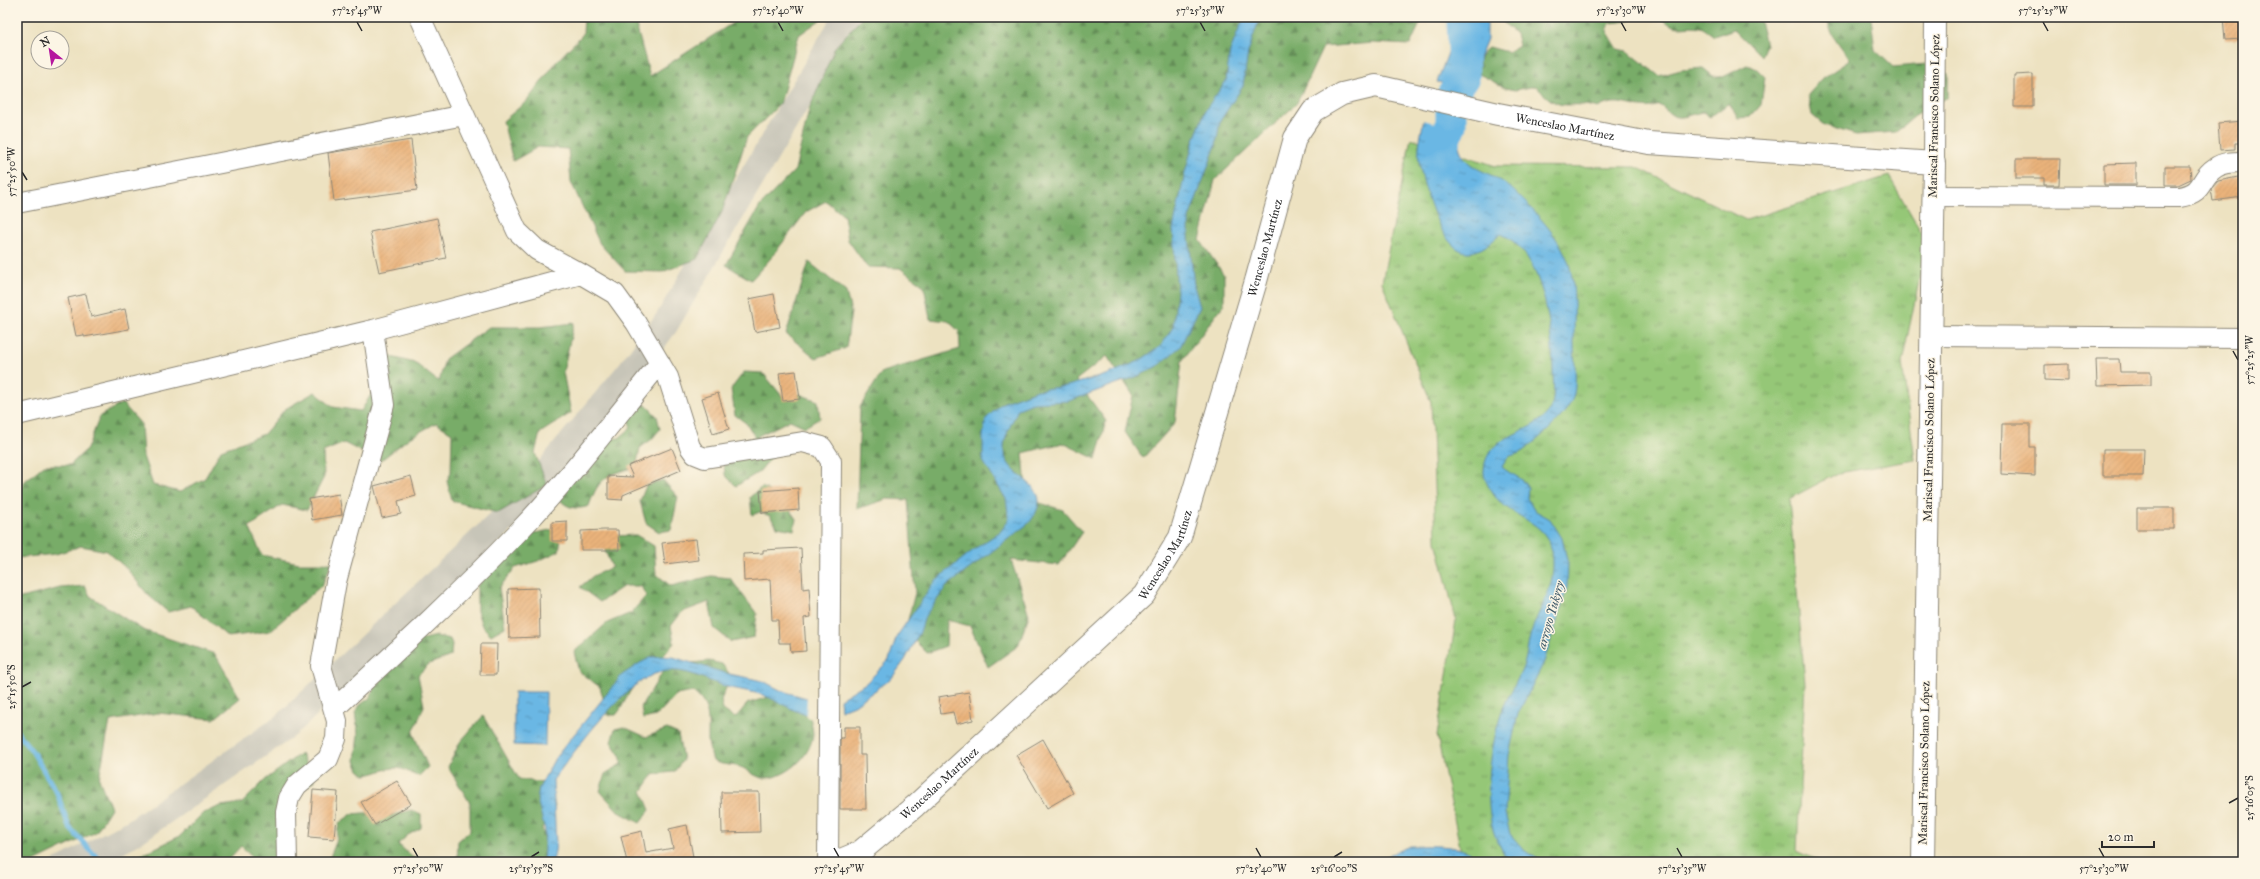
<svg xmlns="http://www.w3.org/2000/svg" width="2260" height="879" font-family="'IM FELL Great Primer',serif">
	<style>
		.railway { fill: #c7c5b8 }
		.grass { fill: url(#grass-tufts); stroke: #607951 }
		.forest { fill: url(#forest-firs); stroke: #526c4a }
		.water { fill: url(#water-ripples); stroke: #4a7188 }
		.pier { fill: #ede2c1 }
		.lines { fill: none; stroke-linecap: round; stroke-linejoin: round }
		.stream { stroke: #6ab7e4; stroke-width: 5 }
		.river { stroke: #6ab7e4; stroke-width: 31 }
		.building { fill: url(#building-hatch) }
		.minor-casing { stroke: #8c8676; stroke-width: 22 }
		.major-casing { stroke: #8c8676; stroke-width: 24 }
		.minor { stroke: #fff; stroke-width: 20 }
		.major { stroke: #fff; stroke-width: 22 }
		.ticks { fill: none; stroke: #2b2b2b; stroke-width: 1.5 }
		.labels { text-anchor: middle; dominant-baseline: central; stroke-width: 3; stroke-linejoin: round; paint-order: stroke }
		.street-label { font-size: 12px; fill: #2b2b2b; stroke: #fcf5e5 }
		.water-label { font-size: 13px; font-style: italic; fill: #415c6c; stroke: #fcf5e5 }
		.neatline { fill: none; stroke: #2b2b2b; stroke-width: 1.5 }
		.ticks-label { font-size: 10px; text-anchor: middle; fill: #2b2b2b }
	</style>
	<defs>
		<pattern id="grass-tufts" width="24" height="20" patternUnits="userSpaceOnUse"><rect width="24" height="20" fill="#95c777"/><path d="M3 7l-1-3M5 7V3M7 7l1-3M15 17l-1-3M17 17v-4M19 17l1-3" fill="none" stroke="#7aa262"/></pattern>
		<pattern id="forest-firs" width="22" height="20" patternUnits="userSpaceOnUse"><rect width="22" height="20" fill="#78ac68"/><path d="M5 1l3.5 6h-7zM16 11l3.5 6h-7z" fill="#638c56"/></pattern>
		<pattern id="water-ripples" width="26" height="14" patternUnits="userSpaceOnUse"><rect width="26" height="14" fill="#6ab7e4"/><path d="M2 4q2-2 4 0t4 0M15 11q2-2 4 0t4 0" fill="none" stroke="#5795b9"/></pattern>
		<pattern id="building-hatch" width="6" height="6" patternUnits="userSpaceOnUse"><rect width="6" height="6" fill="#eab37b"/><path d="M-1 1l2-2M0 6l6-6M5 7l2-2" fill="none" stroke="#c99a6a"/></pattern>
	</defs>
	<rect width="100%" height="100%" fill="#fcf5e5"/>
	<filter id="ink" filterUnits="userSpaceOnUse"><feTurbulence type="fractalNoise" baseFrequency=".025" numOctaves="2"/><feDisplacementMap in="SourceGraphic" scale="8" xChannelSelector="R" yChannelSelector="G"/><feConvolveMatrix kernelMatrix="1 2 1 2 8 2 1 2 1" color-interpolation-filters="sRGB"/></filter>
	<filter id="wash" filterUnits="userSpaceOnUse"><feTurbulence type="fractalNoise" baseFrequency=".012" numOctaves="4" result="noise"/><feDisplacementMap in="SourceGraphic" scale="16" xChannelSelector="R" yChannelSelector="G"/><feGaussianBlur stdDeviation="0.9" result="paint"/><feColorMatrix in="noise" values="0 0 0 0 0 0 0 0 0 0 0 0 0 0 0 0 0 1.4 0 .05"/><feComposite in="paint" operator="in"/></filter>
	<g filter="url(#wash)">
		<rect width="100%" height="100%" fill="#ede2c1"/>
		<!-- railway -->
		<path class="railway" d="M831,17H862L676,332L638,383L533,511L295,736L143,842L106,862H50L128,820L276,716L515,490L619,364L657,313Z"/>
		<!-- grass -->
		<path class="grass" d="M1411,138L1496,166L1636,167L1746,220L1889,176L1927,242L1902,363L1915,460L1838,473L1789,499L1805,684L1797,851L1821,862H1465L1462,857L1437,735L1456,620L1436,541L1431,402L1382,282Z"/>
		<!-- forest -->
		<path class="forest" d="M584,17H645L636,25L650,76L742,17H824L799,35L780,104L747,137L722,212L697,259L662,272L625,271L600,244L571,182L568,149L538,147L513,161L503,121L527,101L557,61L583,34Z
			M863,17H1423L1410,45L1373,43L1323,47L1297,103L1215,180L1200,240L1224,275V304L1182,361L1175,423L1143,458L1125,432L1133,395L1107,356L1076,380L1106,421L1096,459L1063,443L1023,453L1027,499L1063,510L1082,532L1059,565L1011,560L1029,615L1018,646L988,667L970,626L947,620L946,646L927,653L905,631L915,593L908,500L887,499L857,509L860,407L882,372L960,349L959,331L948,321L930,319L924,286L900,268L867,267L848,240L844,216L826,201L806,212L771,258L751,280L726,265L760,206L795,170L809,110L835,47Z
			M1501,17H1634L1628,21L1610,23L1607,31L1618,49L1628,51L1659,76L1681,70L1703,68L1713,76L1723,77L1747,65L1757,69L1765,77L1761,105L1750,117L1738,118L1729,103L1710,117L1703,112C1694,113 1679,121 1672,115C1667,112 1664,108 1659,105C1637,114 1621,94 1598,108C1566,98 1563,117 1536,86L1515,90L1506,88L1479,74C1477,62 1479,55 1489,47L1508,52L1519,45L1516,34L1502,21Z
			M1661,17H1759L1766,45L1761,56L1734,29L1714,36C1710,33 1704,28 1700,27C1681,24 1677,33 1661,17Z
			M1834,17H1871L1875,50L1893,67L1927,64L1948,74V97L1915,116L1896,132L1856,135L1824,125L1812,115L1808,95L1823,78L1850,60C1842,47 1831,36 1828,22Z
			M809,262L846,292L851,312L846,348L816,358L786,334Z
			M574,323L563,372L571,413L540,433L535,453L547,485L498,513L452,501L447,481L451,472L452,433L436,423L409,438L380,461L344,443L323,452L324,477L307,510L282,505L249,527L262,555L299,563H332L322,585L270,631L228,637L191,606L168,612L148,595L127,569L107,551L81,546L56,554L17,558V498L24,482L44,465H70L87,449L100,416L122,403L141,424L143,456L153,485L180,492L205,478L221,450L264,434L285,409L315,392L333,407L361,411L376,386L384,355L415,363L439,382L445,359L489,327H540Z
			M744,372L763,373L782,396L799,394L818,401L820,418L805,427L790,420L756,437L768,441L774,454L759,472L736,486L725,475L723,454L743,441L755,437L747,424L735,415L731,389Z
			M645,404L657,416L660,429L652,439L640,448L636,467C608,475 599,476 589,506C575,511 563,507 556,494L607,439L619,438L631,428L627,414L633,406Z
			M663,480L678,497L671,530L659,532L646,523L640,501L646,486Z
			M762,487C777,494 787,505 796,519L794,530L777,527L770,516L760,512L752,515L750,497Z
			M555,529L561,537L559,551L538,561L515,568L499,588L505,627L491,635L482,626L477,611V586L515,537Z
			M636,535L654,546L656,574L671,586L711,576L730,578L757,614L754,637L731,642L714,628L709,602L682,612L671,626L674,643C662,659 648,671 634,686C627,694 624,706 616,715H608L600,687L579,672L574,652L607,623L631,613L646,596L641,586H624L600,602L580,587L593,576L612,567L603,546L612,536Z
			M85,586L90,596L143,630L215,654L240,698L214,719L158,713L110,721L99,779L111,808L96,832L34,862H17V599L60,588Z
			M436,636L450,639L452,644L451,656L429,664L418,675L424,706L413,733L428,767L419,776C411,775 409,771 402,769C390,765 377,774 365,775L359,770L355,761L358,734L355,713L360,705L371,697L374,686L419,640Z
			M709,661L722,664L731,676L721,700L723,710L735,718L748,703L773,696L810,717C811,722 813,730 813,735C810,758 785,779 763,778C756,777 749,771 743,768C734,764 723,766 713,761C711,754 708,747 708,740C708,720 711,706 693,692L676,695L656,716L643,719L641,707L662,673L675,665Z
			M483,716L519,779L550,784L555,806L542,828L551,862H457L458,841L470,831V803L448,767L460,742Z
			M624,727L646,737L667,729L678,734L683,760L674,772L654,774L642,791L650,810L640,823L619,812L600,791L605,774L621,764V757L611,742L615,729Z
			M301,753L314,781L275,813L291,836L289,862H254L248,852L241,846L226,862H113L147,852L180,836L203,813L221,806L242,803L265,780Z
			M411,810L421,814V828L408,835L398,844L412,857L431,862H334L330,857L336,842L339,823L352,814L374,812L389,816Z"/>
		<!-- water -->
		<path class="water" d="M1244,17H1260L1248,52L1243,86L1220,121L1216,145L1189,218V237L1194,286L1200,307L1180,347L1159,365L1141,375L1069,401L1033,403L1018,409C1013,421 1005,434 1004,447C1002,482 1062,481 1029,523L947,586L925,616L920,632L905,660L891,679L856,704L841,710L840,699L866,683L889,660L897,636L936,580L976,548L1001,531L1009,519L1006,499L983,461V435L986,419L1002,403L1037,390L1067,386L1109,374L1139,361L1161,346L1173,327L1177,292L1173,229L1185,173L1194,140L1206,109L1226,81L1230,51Z
			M1451,17H1487V39L1467,87L1437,82L1455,34Z
			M1424,118L1456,125C1458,177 1484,163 1513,190C1533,210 1560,236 1569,264C1576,286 1574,320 1574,343C1574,358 1577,380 1574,394C1570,413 1540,438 1524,450C1512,459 1511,450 1502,467C1513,477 1519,474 1528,488L1527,498L1534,510L1550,519L1562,538L1568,564L1567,588L1544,662L1518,714L1509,755L1505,813L1510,834L1525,851L1546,862C1537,862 1521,865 1512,862C1505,859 1502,849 1499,844C1481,813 1490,753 1499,720C1504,700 1518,683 1524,664C1528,652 1528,639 1533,627C1540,608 1552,591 1553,569C1556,516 1513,525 1491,491C1488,485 1483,477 1484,470C1486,433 1532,436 1549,411C1556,400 1553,382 1553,370C1552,329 1544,252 1501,234C1491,242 1481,252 1469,252C1441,254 1422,182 1419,161C1417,148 1422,131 1424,118Z
			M661,656L673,657L725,673L763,681L782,691L814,700L813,717C793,712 781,702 763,695C753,692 741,690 731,688C707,682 686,666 661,672C625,680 575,751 553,780L556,845L553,862H543L545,830L537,799L539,788L555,758L622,675L640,663L652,657Z
			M514,692H546L545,746L514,745Z
			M1410,846C1435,846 1464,843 1483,862H1378L1391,854Z"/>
		<!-- pier -->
		<path class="pier" d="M1424,116L1457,123L1458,128L1422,120Z
			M807,695L816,699L813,719L806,717Z"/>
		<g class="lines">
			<!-- stream -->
			<path class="stream" d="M17,732L32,751L57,793L69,827L101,862"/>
			<!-- river -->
			<path class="river" d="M1442,164L1444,141L1451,125V97L1464,77L1462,17"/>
		</g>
		<g id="blocks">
			<!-- building -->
			<path class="building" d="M2223,17H2243V39L2225,40Z
				M2033,74V107H2014V75Z
				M2243,121V143H2235V149L2220,150L2218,123Z
				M411,140L417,190L334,201L328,153Z
				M2016,159H2060L2059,185H2044V178H2016Z
				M2136,163V185H2104V164Z
				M2165,166H2190L2191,179L2178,185H2165Z
				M2243,176V197L2213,201L2211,189L2218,181Z
				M437,218L446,258L379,272L370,232Z
				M86,294L91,317L125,309L129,329L84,337V335L76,336L68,298Z
				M774,294L780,327L755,332L749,299Z
				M2096,359H2119L2120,372H2151V385L2097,386Z
				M2068,364V381L2045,380V365Z
				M796,371L800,399L783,401L779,373Z
				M718,393L729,429L713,434L702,398Z
				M2002,424H2030V447H2035V476L2001,474Z
				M672,448L681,470L623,495L622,500L608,499V476L633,477L628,466Z
				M2103,449H2144L2143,476H2103Z
				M411,476L416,496L398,501L401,514L382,518L374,486Z
				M798,488L799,510L762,513L760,491Z
				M339,494L342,515L312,520L309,499Z
				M2137,508H2174V529H2137Z
				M567,521V541H552V522Z
				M604,530H618L619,550H581V531Z
				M696,539L699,560L665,564L662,543Z
				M801,548L803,589L809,588L811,617L804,618L806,651L791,652L790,643H779L778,620H772L770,579L744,581L743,554L763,553V550Z
				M539,588L540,637L509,638L508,589Z
				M481,644H497L496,675H480Z
				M969,692L973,720L956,724L953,712L941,714L938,697Z
				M844,727H860V755H865L866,809H840V738H844Z
				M1043,739L1073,793L1047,808L1016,755Z
				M397,781L411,804L375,825L361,802Z
				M313,790L338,792L334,839L309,837Z
				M721,792H759L760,832L722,833Z
				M687,825L694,862H627L621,836L642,831L646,853L673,848L669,829Z"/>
		</g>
	</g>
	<g filter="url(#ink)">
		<use href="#blocks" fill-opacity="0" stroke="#8c8676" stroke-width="1"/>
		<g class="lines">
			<!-- minor casing -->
			<g class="minor-casing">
				<path id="minor" d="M420,17L517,231L537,250L581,274
					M1934,163L1935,17
					M1933,196L2180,197C2206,192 2198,179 2215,168C2223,162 2234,162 2243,162
					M17,203L464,115
					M1931,336L2243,338
					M17,415L373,330L581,274L615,294L636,323L668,377L690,447L695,454L705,458L803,442L822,447L831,461L828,862
					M334,709C397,651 460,593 520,530C570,478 614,419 660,363
					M287,862L286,812L289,798L297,785L328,759L336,739L337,721L321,666L336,582L384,405L373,330"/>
			</g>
			<!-- major casing -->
			<g class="major-casing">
				<g id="major">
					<path id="s1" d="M836,862L860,852L915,806L1144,595L1180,537L1256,281L1295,138L1313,111L1342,94L1376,86L1498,114L1649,143L1934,163L1923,862"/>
				</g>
			</g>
			<!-- minor -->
			<use href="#minor" class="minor"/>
			<!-- major -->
			<use href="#major" class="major"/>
		</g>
	</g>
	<!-- ticks -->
	<path class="ticks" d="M357,22L362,31M778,22L783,31M1200,22L1205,31M1621,22L1626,31M2043,22L2048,31M22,172L27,180M2233,351L2238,360M22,687L31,682M2229,803L2238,798M413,848L418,857M834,848L839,857M1256,848L1261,857M1677,848L1682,857M2099,848L2104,857M531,857L539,852M1334,857L1342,852"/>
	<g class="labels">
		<!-- street labels -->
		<g class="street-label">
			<text transform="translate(1934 116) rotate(-89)">Mariscal Francisco Solano López</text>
			<text stroke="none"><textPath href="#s1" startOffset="1187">Wenceslao Martínez</textPath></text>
			<text stroke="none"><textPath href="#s1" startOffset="779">Wenceslao Martínez</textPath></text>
			<text transform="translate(1929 440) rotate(-89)">Mariscal Francisco Solano López</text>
			<text stroke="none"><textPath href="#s1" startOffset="455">Wenceslao Martínez</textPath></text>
			<text transform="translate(1924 763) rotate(-89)">Mariscal Francisco Solano López</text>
			<text stroke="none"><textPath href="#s1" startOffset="131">Wenceslao Martínez</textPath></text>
		</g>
		<!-- water labels -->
		<g class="water-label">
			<text transform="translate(1551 615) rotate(-74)">arroyo Yukyry</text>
		</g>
	</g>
	<!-- margin -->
	<rect width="2260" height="879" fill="none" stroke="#fcf5e5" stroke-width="44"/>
	<!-- north arrow -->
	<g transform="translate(50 50) rotate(330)"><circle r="19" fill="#fcf5e5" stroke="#a8a49b"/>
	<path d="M0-3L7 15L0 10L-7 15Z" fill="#b5179e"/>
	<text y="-6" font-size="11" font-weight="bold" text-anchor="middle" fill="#2b2b2b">N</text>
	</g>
	<!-- scale -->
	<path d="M2102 841v6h52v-6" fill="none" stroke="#2b2b2b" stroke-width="2"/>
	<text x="2108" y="841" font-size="12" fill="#2b2b2b" stroke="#fcf5e5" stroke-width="3" paint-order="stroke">20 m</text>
	<rect x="22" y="22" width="2216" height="835" class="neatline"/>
	<g class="ticks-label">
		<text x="357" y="14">57°25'45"W</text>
		<text x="778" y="14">57°25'40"W</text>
		<text x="1200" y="14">57°25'35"W</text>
		<text x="1621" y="14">57°25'30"W</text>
		<text x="2043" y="14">57°25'25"W</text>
		<text transform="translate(11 172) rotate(-90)" y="4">57°25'50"W</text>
		<text transform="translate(2249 360) rotate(-90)" y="4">57°25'25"W</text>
		<text transform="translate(11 687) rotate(-90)" y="4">25°15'50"S</text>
		<text transform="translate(2249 798) rotate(-90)" y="4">25°16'05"S</text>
		<text x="418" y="872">57°25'50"W</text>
		<text x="531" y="872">25°15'55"S</text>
		<text x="839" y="872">57°25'45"W</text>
		<text x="1261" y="872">57°25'40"W</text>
		<text x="1334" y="872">25°16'00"S</text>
		<text x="1682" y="872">57°25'35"W</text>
		<text x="2104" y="872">57°25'30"W</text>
	</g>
</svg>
